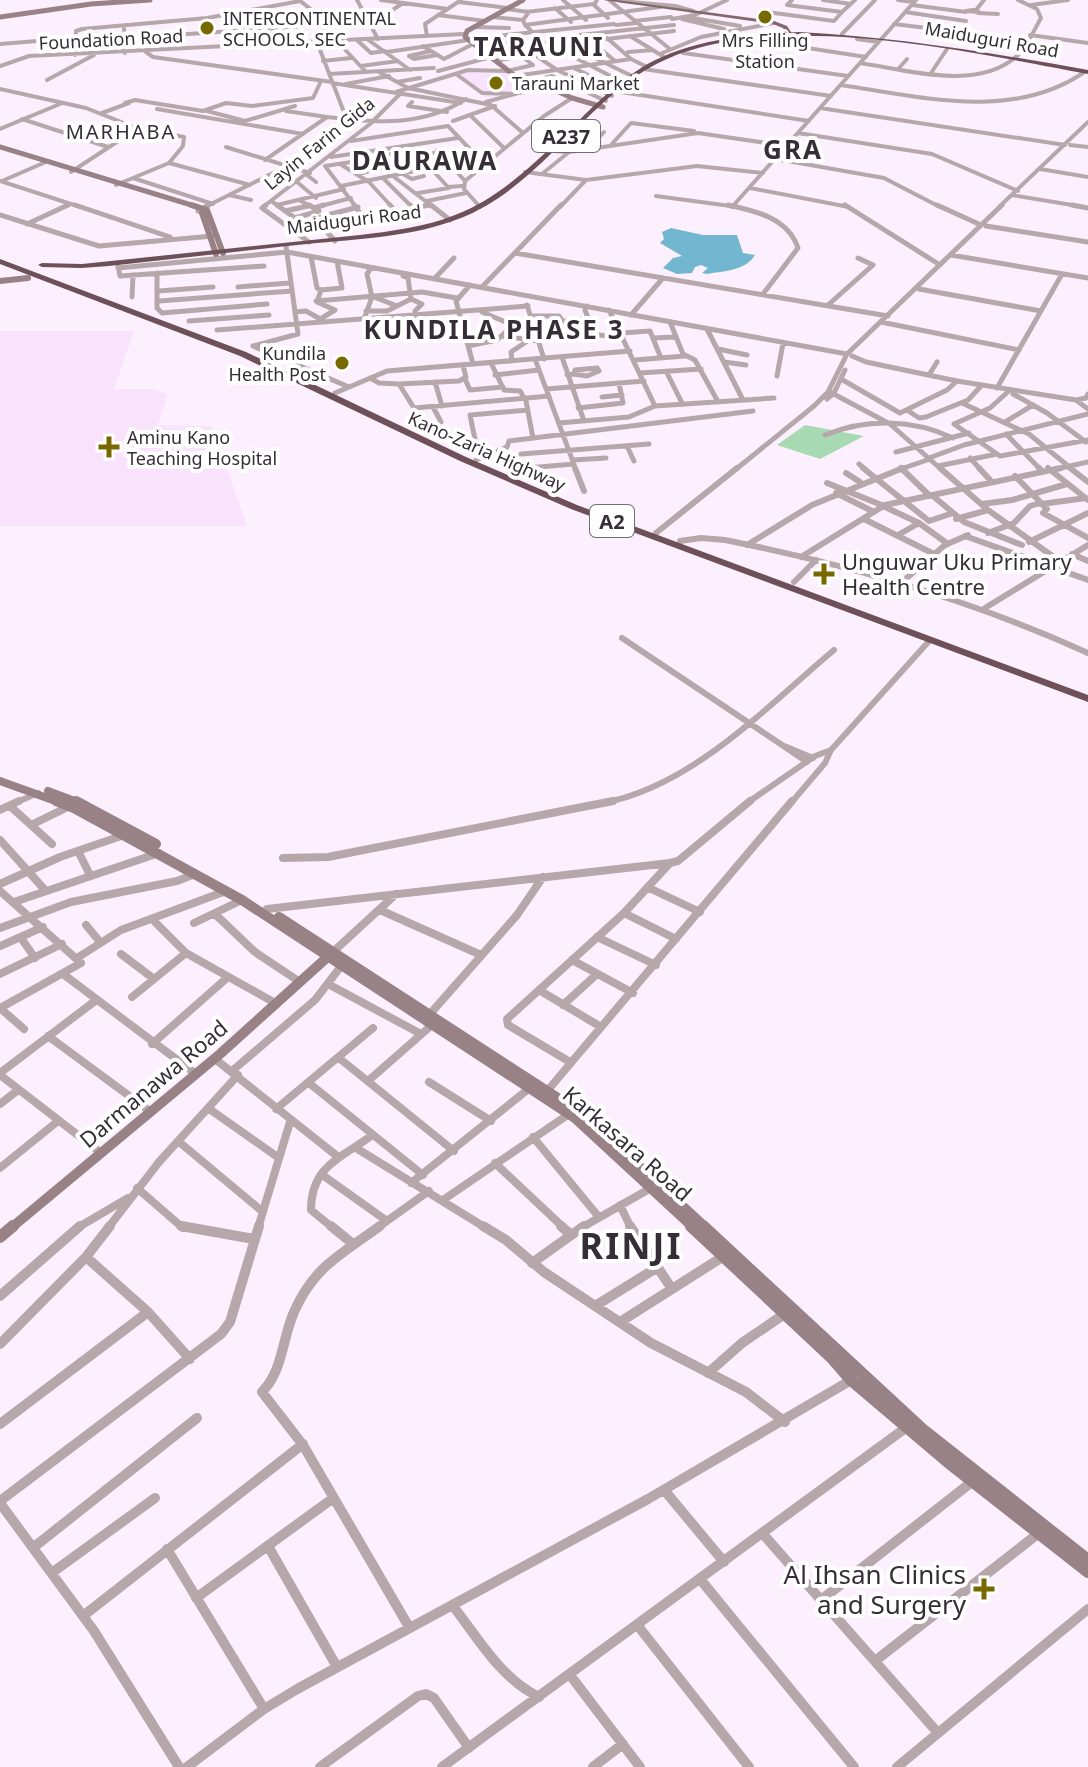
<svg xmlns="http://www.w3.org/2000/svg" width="1088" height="1767" font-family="'Noto Sans',sans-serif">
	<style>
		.built { fill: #f9e3fc }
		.green { fill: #a7dab2 }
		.water { fill: #73b6cf }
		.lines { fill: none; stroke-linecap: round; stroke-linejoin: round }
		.street-far4 { stroke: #b6a7aa; stroke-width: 4 }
		.street-far3 { stroke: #b6a7aa; stroke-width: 5 }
		.street-far2 { stroke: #b6a7aa; stroke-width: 6 }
		.street-far1 { stroke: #b6a7aa; stroke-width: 8 }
		.street { stroke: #b6a7aa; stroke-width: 10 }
		.secondary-far4 { stroke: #988286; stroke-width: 5 }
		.secondary-far3 { stroke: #988286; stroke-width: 6 }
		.secondary-far2 { stroke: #988286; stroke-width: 8 }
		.secondary-far1 { stroke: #988286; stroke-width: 10 }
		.secondary { stroke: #988286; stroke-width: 12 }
		.primary { fill: #82686d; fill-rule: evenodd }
		.highway { fill: #6e5158; fill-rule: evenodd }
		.poi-dot { fill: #776800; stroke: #fff; stroke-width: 3 }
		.labels { text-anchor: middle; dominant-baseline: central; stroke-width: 8; stroke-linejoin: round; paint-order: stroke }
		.far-poi-label { font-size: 18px; fill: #362e37; stroke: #fff; text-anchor: start }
		.far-street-label { font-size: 18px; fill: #362e37; stroke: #fff }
		.far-neighbourhood-label { font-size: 20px; letter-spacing: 2px; fill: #362e37; stroke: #fff }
		.shield { fill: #fff; stroke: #726d73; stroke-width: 2 }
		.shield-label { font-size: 20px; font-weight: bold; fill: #362e37 }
		.poi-label { font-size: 22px; fill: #362e37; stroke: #fff; text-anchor: start }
		.street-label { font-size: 22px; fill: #362e37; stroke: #fff }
		.far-district-label { font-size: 26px; font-weight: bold; letter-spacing: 2px; fill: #362e37; stroke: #fff }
		.near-poi-label { font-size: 26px; fill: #362e37; stroke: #fff; text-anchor: end }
		.near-district-label { font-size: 36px; font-weight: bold; letter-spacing: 2px; fill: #362e37; stroke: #fff }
	</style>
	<rect width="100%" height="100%" fill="#fceffe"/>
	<!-- built -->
	<path class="built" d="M468,71L504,72L517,82H532L542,86L493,98L485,97L459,74Z
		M0,331H134L114,389H154L168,394L158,425L212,426L247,526H0Z"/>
	<!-- green -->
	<path class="green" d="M805,425L864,436L820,459L777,445Z"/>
	<!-- water -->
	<path class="water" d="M671,228L703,235H737L743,253L755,255C745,272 720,271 707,274L702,273L708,268L701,265L695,267L692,273L677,274L663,268L673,258L682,256L660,243L664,239L662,232Z"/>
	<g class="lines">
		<!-- street-far4 -->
		<path class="street-far4" d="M299,0L313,11L329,41
			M357,0L378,39
			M381,0L448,9
			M563,0L586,20
			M597,0L594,5L608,18
			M609,0L670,49
			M792,0L787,5L842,12L855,0
			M823,0L851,4
			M898,0L914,2
			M621,1L675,6L673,8
			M459,2L508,8
			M912,5L966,12
			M1031,5L1068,0
			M675,6L693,11
			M555,8L571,22
			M258,9L267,18L270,29
			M506,9L529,12L523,20L525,25L553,51
			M973,10L979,12L966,11Z
			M976,10L984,0
			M526,12L594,4
			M767,12L834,21L842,12
			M905,12L966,21
			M978,13L998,14
			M438,15L485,21
			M317,17L363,13
			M493,17L523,20
			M687,17L740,26
			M672,19L695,15L727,0
			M682,19L724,29
			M634,21L671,17
			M894,24L1027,40
			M370,25L403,3
			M525,25L660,7
			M616,25L636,23
			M124,26L125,53
			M475,27L509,28
			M842,34L875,0
			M173,35L321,25
			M1030,35L1088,43
			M427,36L425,24L461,0
			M496,36L614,24
			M630,36L664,57
			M561,37L674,25
			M607,38L631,59L647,67
			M367,39L410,70
			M589,39L615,61
			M749,39L866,57
			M857,39L878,42
			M357,40L371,53L385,51
			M337,41L366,72
			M317,42L347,120
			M0,44L74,38
			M423,46L444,59L473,44
			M562,47L573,43L674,31
			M431,51L409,56L414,59L437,55
			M566,51L598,47
			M146,52L153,57L332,82
			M387,52L496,36L533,65L507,71L468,70L396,92
			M628,52L653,50
			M683,53L848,76
			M660,54L701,37L774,23
			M75,55L76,31L82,29L207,18L300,1
			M488,56L515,51
			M595,58L634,77
			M323,61L351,58
			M495,61L522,56
			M860,63C907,70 979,92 1018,55C1028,45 1034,30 1041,18L1037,9L1018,0
			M0,66L29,56L464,34
			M361,66L398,61
			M574,68L619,90
			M899,68L907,59
			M643,69L831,96
			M438,71L491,57
			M379,72L408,88L491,105L523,133
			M931,73L947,49
			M329,74L434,68
			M456,74L482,93L516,94
			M515,76L631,59
			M47,80L94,55
			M531,81L552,76L606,101
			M397,82L420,78
			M332,83L461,103
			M346,84L389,76
			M841,85C921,97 1012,121 1083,73
			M0,89L86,108L134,127L132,132L71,172
			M621,92L809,121
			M518,93L552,88
			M612,96L557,70L538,57L562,47L570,55L626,84
			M412,102L408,106L447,112
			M486,102L518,93L521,80
			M125,103L135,100L203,111L226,103L252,106L313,98L321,81
			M820,108L1065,145
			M157,109L303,134
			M207,111L245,121L295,106
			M286,111L327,117
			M102,113L129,103
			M470,115L504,148
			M22,119L108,147
			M453,121L495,106
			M448,126L484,164
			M134,127L184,137L183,146L169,163
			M0,129L60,104
			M798,133L932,154L1018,191
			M351,141L448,126
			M1070,145L1088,147
			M403,146L421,158L448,187L462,186
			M610,146L631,123L694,131
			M226,147L310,173
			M588,149L604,132
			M437,150L465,181
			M554,151L569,152L698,133L787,146
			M331,157L458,138
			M776,159L884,178L940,207
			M265,160L327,117C377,123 422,127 466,99
			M392,162L383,156L410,150
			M340,164L369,182L392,207
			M325,166L371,159L433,207
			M325,166L356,207
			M403,169L392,162L439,152
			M1040,169L1088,177
			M525,172L586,180L697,166L763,173
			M358,174L382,168
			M403,174L412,179L424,176
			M542,174L569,152
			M307,175L316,182
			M133,178L213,204
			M384,179L412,207
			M0,181L71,204
			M2,181L48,161
			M297,182L316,198
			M116,185L169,163L250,185
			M341,186L430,168
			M750,188L849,207
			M418,193L449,188
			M229,195L251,200
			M1012,195L1084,207
			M656,196L738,207
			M299,200L312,207
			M271,201L280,207
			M427,201L466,193
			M277,205L344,189
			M64,207L71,204L81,207
			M205,207L287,166
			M263,207L370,124L401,93
			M302,207L308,206
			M317,207L351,198
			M418,207L431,205
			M480,207L464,189L465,181L544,116L572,98
			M560,207L586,180
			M732,207L916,0
			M999,207L1088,122"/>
		<!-- street-far3 -->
		<path class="street-far3" d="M75,205L170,237
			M266,205L262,208L309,242
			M277,205L295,218L319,211L309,205
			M354,205L363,217
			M390,205L395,211
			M410,205L413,208
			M431,205L450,220
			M728,205C756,211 788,218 798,248L763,294
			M845,205L940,265
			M937,205L981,225
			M1072,205L1088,208
			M314,208L324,205
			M198,211L209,205
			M285,211L308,206
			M0,215L99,246L213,236
			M313,219L358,207
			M318,222L335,241
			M27,224L68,205
			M321,224L430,205
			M986,226L1088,242
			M286,246L298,334L253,346L349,387
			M515,253L888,316
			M951,255L1088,278
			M311,257L317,288L321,290
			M118,266L120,276L264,266
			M118,268L287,252L847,354
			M157,273V308L162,313L267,304
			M403,276L408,278L411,299L422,304L415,311L416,316
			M434,279L454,258
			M470,285L456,301L473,364
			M238,287L290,283
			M482,287L561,205
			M919,289L1041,311
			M321,290L317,302L335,310L322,318
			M321,290L342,288L337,261
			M158,291L213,287
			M132,297L133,275
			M374,297L397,306
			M159,301L292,291
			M316,301L422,292L457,298
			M527,305L544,359
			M828,305L873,265L858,258
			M587,306L585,310L594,333
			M609,310L655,406
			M366,311H387L411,299
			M295,312L306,311L322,320
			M482,312L515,326L534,325
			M631,315L663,278
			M531,316H559L569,331
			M364,319L372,297L367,274L371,268
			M189,321L269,315
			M565,321L590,319
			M670,322L683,354L695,360L717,400
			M881,322L1019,350
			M707,329L742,398
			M217,330L528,306
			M535,330L623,337
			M621,333L650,331L661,358
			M502,336L538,341
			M653,338L675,337
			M468,346L497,340L513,325
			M718,349L747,355
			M852,356L866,362L957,381L1076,400L1088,409
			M562,357L584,421
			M535,359L576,470
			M635,360L685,356
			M512,361L511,352L526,342
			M724,362L746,365
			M491,363L504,390L520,391L526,401L533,438
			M666,371L682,403
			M640,373L701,369
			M574,374L587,376L599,371L597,368
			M495,375L539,370
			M567,375L574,374L575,370L597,368
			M929,375L937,362
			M777,376L783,343
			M370,378L379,383L399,384L414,408L549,396
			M465,379L470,390L503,387
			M841,379L900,413L947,390L957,381
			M435,382L442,406
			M399,384L459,381L466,377L463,365
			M997,388L1062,274
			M546,389L644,381
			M830,392L890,424L942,470
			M335,393L387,371L630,351
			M1013,394L1047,413L1086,442
			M602,397L622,395
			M827,399L834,393L845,370
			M1076,400L1086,398L1088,394
			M962,403L1029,434L1073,470
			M433,407L441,422
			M578,408L623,403L619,383
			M907,410L919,418L926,417L968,400L982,385
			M1005,422L1033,405
			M559,423L629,417L655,406L774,398
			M954,424L1000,456L1088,440
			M954,424L990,408L1010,390
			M1006,434L1041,470
			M825,435C866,418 913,419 953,438
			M476,444L470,415L528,410
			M627,446L634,461
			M896,452L969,433
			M521,454L649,444
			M484,458L527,468L574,464
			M929,458L964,445L1088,414
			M970,458L981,470
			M476,460L507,447L509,441L753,411
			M573,460L606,458
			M859,464L866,470
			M938,466L997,454
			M735,470L814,406L828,392L847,354L1002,205
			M898,470L930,459
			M1052,470L1088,462"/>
		<!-- street-far2 -->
		<path class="street-far2" d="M525,468H532
			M575,468L584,491
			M863,468L929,521L950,514
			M901,468L930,496
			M940,468L988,510L1062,563
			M979,468L992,482
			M1039,468L1041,470
			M1048,468L1088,500
			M1070,468L1088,482
			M846,473L860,482
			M1015,476L1047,509L1043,513L1088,538
			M827,483L884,506
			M836,493L874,512
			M933,496L964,522L1022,545
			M982,504L1012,500L1067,484
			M1041,504L1086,498
			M883,506L919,523L948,544
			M864,519L934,554
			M956,519L988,510
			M656,533L737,468
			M988,533L1014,523L1030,506L1040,503
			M898,535L919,523
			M965,536L1088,580
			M680,541L701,538L725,540C850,565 972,600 1088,653
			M1029,542L1088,513
			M747,545L812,505L903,468
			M1072,554L1088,561
			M801,557L885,505L1061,468
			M794,582L816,560
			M902,582L945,545L968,535
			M985,608L1088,545
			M622,638L782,745
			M807,762L782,745L813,758
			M15,803L38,793
			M603,803C693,786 766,707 834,650
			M747,803L815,756L831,750
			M791,803L825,763L831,750L930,640"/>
		<!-- street-far1 -->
		<path class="street-far1" d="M10,806L52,844
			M0,810L19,801
			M31,825L70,806
			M0,840L45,890
			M78,851L90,875
			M283,858L328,857L613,801
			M0,884L60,857L124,835
			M649,888L700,912
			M0,891L81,963L0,1008
			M14,902L159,853
			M267,909L670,863L678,861L750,801
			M380,910L481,955
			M624,913L676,939
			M215,914L255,952L300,982
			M152,919L186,953L277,1004
			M194,923L242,900
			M86,925L100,942
			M0,928L71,902L177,881L195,874
			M597,937L656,965
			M21,938L35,958
			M0,946L43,927
			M334,951L396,894
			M121,954L154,979
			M77,958L121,930L226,891
			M572,960L633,993
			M0,974L62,944
			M63,974L196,1074
			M328,984L421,1034
			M539,990L601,1027
			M132,997L186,953
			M563,1005L597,974
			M0,1008L24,1029
			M430,1014L517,915L543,877
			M48,1036L151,1112
			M152,1044L228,977
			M339,1058L454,1151
			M215,1059L337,1156
			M570,1062L508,1025L507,1019L624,913L670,863
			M232,1071L315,1000L342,965
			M0,1073L95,1001
			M0,1075L101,1153
			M368,1081L433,1024
			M429,1082L491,1121
			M309,1083L423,1175
			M548,1090L792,801
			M0,1104L18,1090
			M208,1108L279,1158
			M276,1109L373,1028
			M533,1137L598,1216
			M178,1141L263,1212
			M356,1148L486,1228
			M495,1163L564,1228
			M0,1168L58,1121
			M321,1174L387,1221
			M411,1183L531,1087
			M137,1188L183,1228
			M443,1200L569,1114
			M620,1205L631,1228
			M77,1228L128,1198
			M108,1228L159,1162L238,1075
			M258,1228L290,1122
			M333,1228L311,1210C311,1166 341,1158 371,1136
			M377,1228L429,1191
			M581,1228L651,1188"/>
		<!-- street -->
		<path class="street" d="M181,1226L254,1239
			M331,1226L353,1244
			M380,1226C342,1254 314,1266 294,1312C282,1339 283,1371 262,1392L303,1445L409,1627
			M483,1226L506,1240L544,1272L651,1343L746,1392L785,1422
			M561,1226L571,1235
			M630,1226L672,1289
			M86,1257L148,1312L190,1359
			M532,1263L584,1226
			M0,1296L80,1226
			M595,1306L658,1267
			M620,1322L724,1256
			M0,1344L86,1257L110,1226
			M708,1373L742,1343L786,1313
			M0,1424L148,1312
			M665,1491L724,1562
			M0,1501L221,1334L230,1322L259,1226
			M0,1503L94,1631L179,1767
			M763,1534L938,1733
			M268,1546L337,1667
			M34,1547L197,1418
			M167,1549L264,1709
			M53,1572L155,1498
			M700,1579L854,1767
			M196,1598L332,1499
			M821,1600L973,1481
			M453,1606C478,1638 501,1679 539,1697
			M83,1616L303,1444
			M638,1626L749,1767
			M875,1661L1039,1533
			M570,1675L640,1767
			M187,1767L264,1709L299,1688L648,1499L853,1379
			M320,1767L418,1696L426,1694L434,1698L469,1748
			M442,1767L907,1427
			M593,1767L623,1744
			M897,1767L1088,1609"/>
		<!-- secondary-far4 -->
		<path class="secondary-far4" d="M523,0L467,31L465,37L519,79L537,82L572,98L603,107
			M0,17L91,4L150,0
			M0,147L198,207"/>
		<!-- secondary-far3 -->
		<path class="secondary-far3" d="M191,205L207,210L223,253
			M202,213L216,254
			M0,281L28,278"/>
		<!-- secondary-far2 -->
		<path class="secondary-far2" d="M0,781L61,803
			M48,791L80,803"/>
		<!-- secondary-far1 -->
		<path class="secondary-far1" d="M56,801L74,808L242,900L575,1118L694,1228
			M76,801L156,844
			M279,917L584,1115L706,1228
			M11,1228L220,1054L332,953"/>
		<!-- secondary -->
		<path class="secondary" d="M691,1226L832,1358L851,1380L949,1463L1088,1572
			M703,1226L922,1429L1088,1560
			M0,1237L13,1226"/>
		<!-- primary -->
		<path class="primary" d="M603,0H617L774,21L787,26L793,35L788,36L783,28L773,24Z"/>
		<!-- highway -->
		<path class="highway" d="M799,32C897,37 992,53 1088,70V74C967,52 753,2 644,71C578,113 536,188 461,218C413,237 359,239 307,244C241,251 175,259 109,266L82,268L42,267L38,265L42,263L82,264L360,235C392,231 425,227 455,215C499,198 534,164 567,132C590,110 613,85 641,68C689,39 745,35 799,32Z
			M0,259L246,352L466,457L577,505L1088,695V702L571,509L460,461L240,356L0,264Z"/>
	</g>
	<!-- markers -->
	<g class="poi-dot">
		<circle cx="765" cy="17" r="8"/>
		<circle cx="207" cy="28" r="8"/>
		<circle cx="496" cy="83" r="8"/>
		<circle cx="342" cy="363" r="8"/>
		<path d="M105 435h8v8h8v8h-8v8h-8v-8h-8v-8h8z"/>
		<path d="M820 562h8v8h8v8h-8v8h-8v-8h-8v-8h8z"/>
		<path d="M980 1577h8v8h8v8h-8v8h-8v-8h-8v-8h8z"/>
	</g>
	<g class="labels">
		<!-- far-poi labels -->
		<g class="far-poi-label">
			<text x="223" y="18">INTERCONTINENTAL<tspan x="223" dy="21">SCHOOLS, SEC</tspan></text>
			<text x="765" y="40" text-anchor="middle">Mrs Filling<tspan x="765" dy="21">Station</tspan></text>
			<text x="512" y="83">Tarauni Market</text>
			<text x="326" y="353" text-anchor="end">Kundila<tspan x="326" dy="21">Health Post</tspan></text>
			<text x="127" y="437">Aminu Kano<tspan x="127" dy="21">Teaching Hospital</tspan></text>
		</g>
		<!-- far-street labels -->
		<g class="far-street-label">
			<text transform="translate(111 39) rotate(-3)">Foundation Road</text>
			<text transform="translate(992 39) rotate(10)">Maiduguri Road</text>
			<text transform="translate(319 143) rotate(-39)">Layin Farin Gida</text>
			<text transform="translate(354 219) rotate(-7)">Maiduguri Road</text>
			<text transform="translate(487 451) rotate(24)">Kano-Zaria Highway</text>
		</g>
		<!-- far-neighbourhood labels -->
		<g class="far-neighbourhood-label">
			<text x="121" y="131">MARHABA</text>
		</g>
		<!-- shield labels -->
		<g class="shield">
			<rect x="532" y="120" width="68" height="32" rx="6"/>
			<rect x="590" y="505" width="44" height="32" rx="6"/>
		</g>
		<g class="shield-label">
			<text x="566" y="136">A237</text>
			<text x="612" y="521">A2</text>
		</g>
		<!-- poi labels -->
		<g class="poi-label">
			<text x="842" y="561">Unguwar Uku Primary<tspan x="842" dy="25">Health Centre</tspan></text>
		</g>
		<!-- street labels -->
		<g class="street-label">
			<text transform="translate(153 1083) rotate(-40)">Darmanawa Road</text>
			<text transform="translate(628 1143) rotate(41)">Karkasara Road</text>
		</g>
		<!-- far-district labels -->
		<g class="far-district-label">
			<text x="539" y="46">TARAUNI</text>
			<text x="793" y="149">GRA</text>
			<text x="425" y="160">DAURAWA</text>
			<text x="494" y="329">KUNDILA PHASE 3</text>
		</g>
		<!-- near-poi labels -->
		<g class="near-poi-label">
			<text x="966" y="1574">Al Ihsan Clinics<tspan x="966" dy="30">and Surgery</tspan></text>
		</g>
		<!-- near-district labels -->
		<g class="near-district-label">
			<text x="631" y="1245">RINJI</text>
		</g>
	</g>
</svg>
